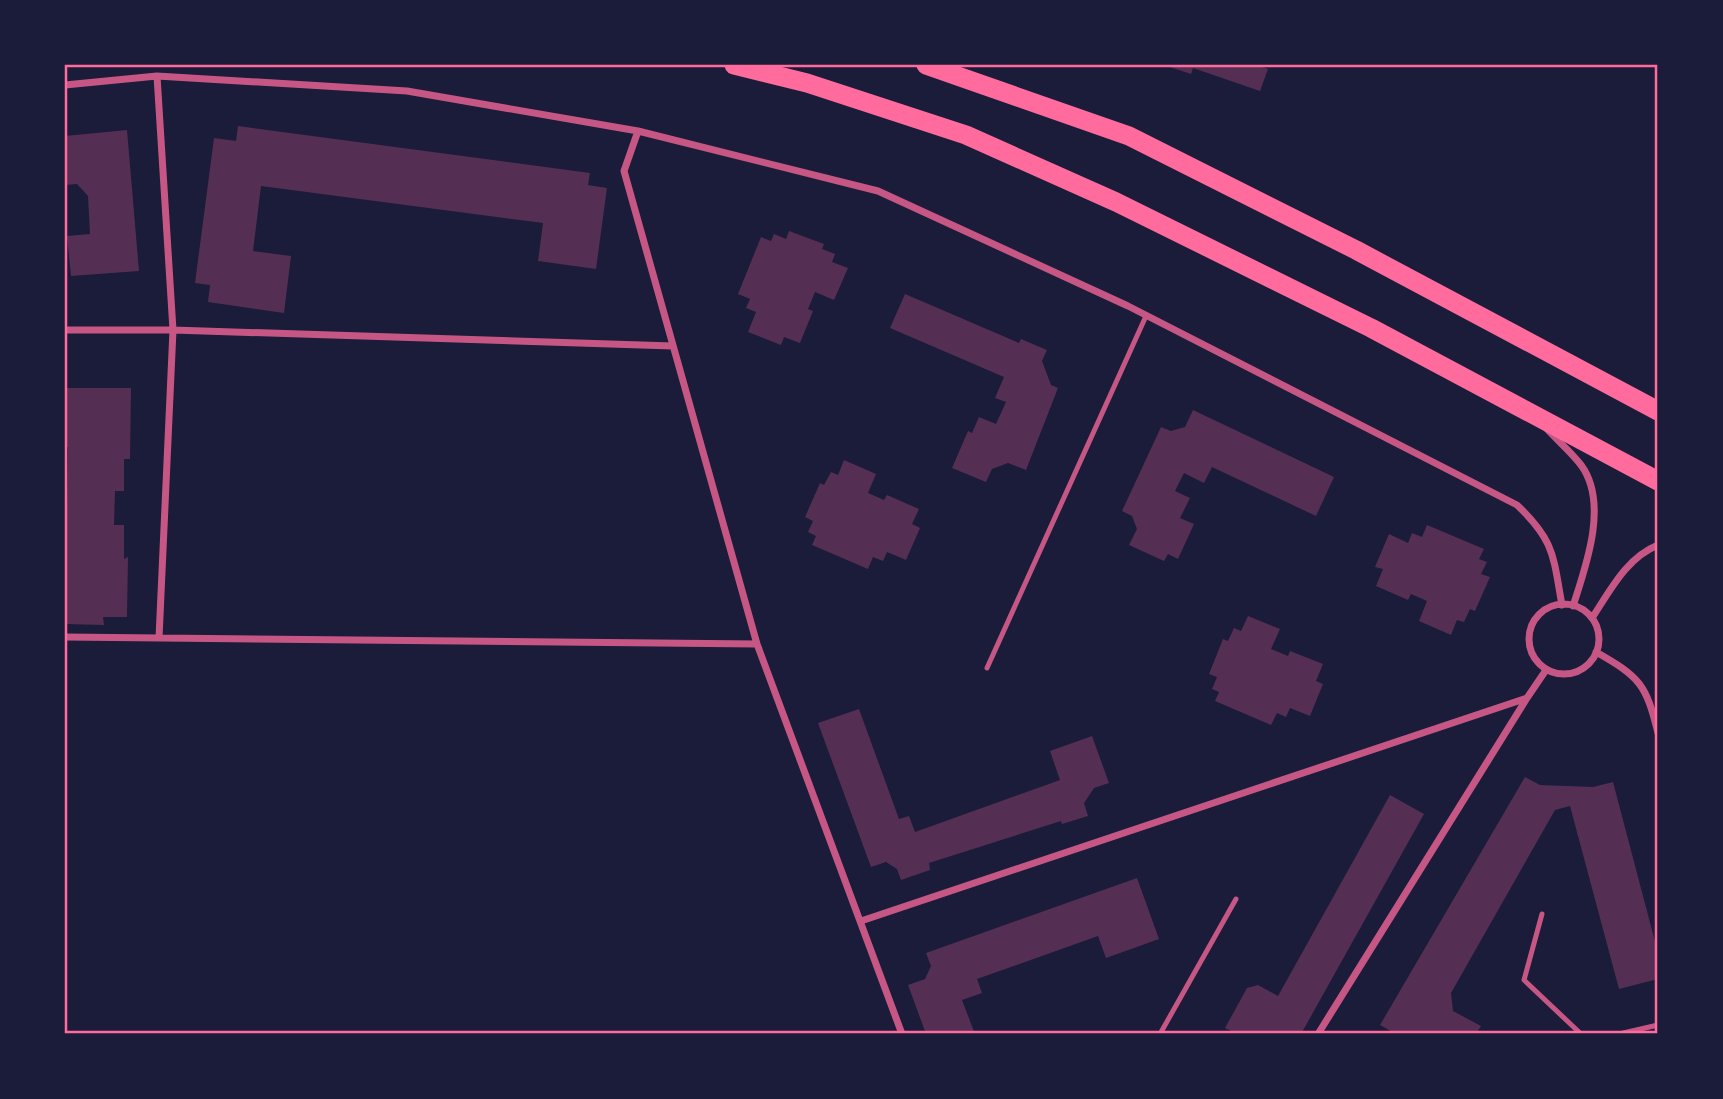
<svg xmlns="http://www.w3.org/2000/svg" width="1723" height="1099" font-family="Inter,sans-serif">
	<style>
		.building { fill: #542f53 }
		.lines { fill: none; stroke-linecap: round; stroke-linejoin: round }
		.service { stroke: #c65784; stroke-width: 5 }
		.minor { stroke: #c65784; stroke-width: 7 }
		.trunk { stroke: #ff6b9d; stroke-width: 19 }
		.neatline { fill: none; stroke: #ff6b9d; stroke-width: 2.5 }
	</style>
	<rect width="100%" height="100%" fill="#1b1b3a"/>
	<!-- building -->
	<path class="building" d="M1164,65H1257L1268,69L1260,91L1193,68L1191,74Z
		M238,126L590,173L588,185L607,188L596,269L538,261L543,223L261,186L253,251L291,256L284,313L208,302L210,285L195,283L214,138L236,141Z
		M127,130L139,271L71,276L67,236L90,234L88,196L77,184L65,185V136Z
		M789,231L824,244L822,249L835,254L832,262L848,268L834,300L815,292L808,309L813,311L800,343L784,337L781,345L748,332L756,312L746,308L750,299L738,294L761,237L771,241L774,234L786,239Z
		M905,294L1019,343L1021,339L1047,350L1042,361L1051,385L1058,388L1026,470L1008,463L992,469L986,482L952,468L968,431L972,433L979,417L996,424L1006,402L995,398L1004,377L890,328Z
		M65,388H131L130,459H124V491H115L114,525H124V559L128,557L127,617H103L104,625L65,624L68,447H65Z
		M1193,410L1334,477L1316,516L1212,467L1204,483L1184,473L1175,491L1190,498L1180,518L1194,524L1178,559L1168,554L1164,561L1129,545L1137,529L1132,516L1122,511L1161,427L1171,431L1185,427Z
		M844,460L876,474L868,493L884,500L887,495L919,509L912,524L920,528L906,560L887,552L883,561L873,557L868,569L812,545L816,536L808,532L813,521L805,517L820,483L824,485L831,472L838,475Z
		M1427,525L1484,549L1479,559L1487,562L1481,574L1490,577L1475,611L1470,609L1464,622L1457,620L1451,635L1419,621L1427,601L1411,594L1408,600L1376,586L1383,569L1375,567L1389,534L1408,543L1412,533L1422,537Z
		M1248,616L1280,629L1271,649L1288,656L1290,651L1323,664L1316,681L1323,684L1310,716L1290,708L1286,717L1277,713L1271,725L1215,701L1219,692L1212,689L1217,677L1209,674L1223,639L1228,641L1234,628L1241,631Z
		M859,709L899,819L909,816L915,832L1060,780L1050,751L1092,736L1109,783L1094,788L1084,803L1088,816L1062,824L1061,821L929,863L930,870L901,880L897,869L886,862L871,867L818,723Z
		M1525,777L1540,785L1593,787L1613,782L1658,953V979L1619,989L1570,806L1555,810L1451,993L1453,1011L1481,1026L1476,1034H1396L1380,1025Z
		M1390,795L1424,814L1301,1034H1237L1225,1028L1247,988L1258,985L1278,996Z
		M1137,878L1159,939L1106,958L1098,936L977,979L982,993L962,1000L975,1034H926L908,985L925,979L931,966L926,953Z"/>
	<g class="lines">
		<!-- service -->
		<path class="service" d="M987,668L1146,316
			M1542,914L1524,980L1581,1034
			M1160,1034L1236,899
			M1619,1034L1658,1025"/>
		<!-- minor -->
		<path class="minor" d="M157,76L173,330L159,638
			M65,85L157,76L407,91L638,131L878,191L1128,306L1517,505C1555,541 1553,556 1562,605
			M638,131L624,171L757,644L902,1034
			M65,330H173L673,346
			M1547,429C1558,441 1571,452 1581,465C1609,503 1586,566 1573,606
			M1529 639a35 35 0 1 1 70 0a35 35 0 1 1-70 0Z
			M1592,618C1610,591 1626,558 1658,545
			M65,637L757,644
			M1596,652C1640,677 1646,684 1658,733
			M861,921L1527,698L1546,670
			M1318,1034L1527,698"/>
		<!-- trunk -->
		<path class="trunk" d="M734,65L807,83L966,135L1116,202L1371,328L1658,481
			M926,65L1129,136L1356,250L1658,411"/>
	</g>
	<!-- border -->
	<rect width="1723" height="1099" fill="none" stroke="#1b1b3a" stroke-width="133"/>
	<rect x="66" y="66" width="1590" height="966" class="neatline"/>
</svg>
